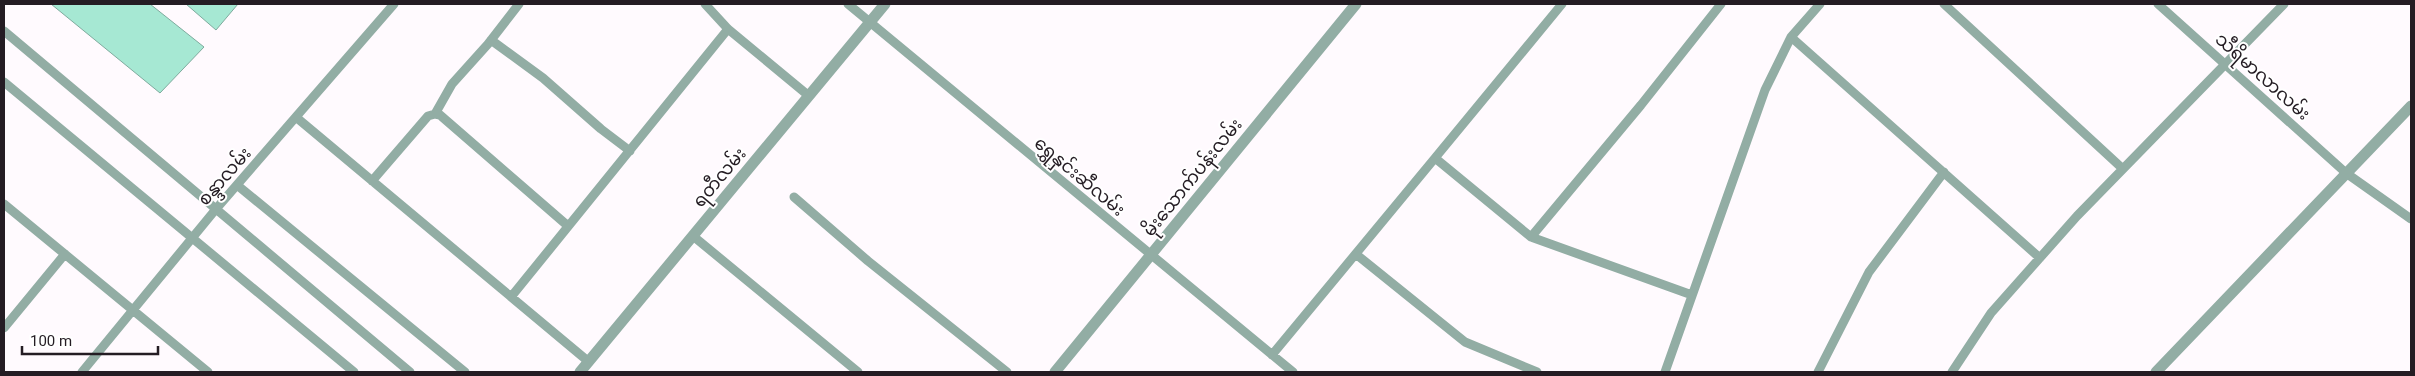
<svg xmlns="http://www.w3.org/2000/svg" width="2415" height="376" font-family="Roboto,'Noto Sans Myanmar',sans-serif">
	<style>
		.water { fill: #a6e8d3; stroke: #7fab9e }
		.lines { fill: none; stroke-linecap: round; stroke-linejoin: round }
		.minor { stroke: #92ada4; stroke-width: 9 }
		.tertiary { stroke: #92ada4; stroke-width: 11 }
		.labels { text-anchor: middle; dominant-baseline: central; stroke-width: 4; stroke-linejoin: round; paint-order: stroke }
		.street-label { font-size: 18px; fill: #241c23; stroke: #fff }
	</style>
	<rect width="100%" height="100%" fill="#fffafe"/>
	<!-- water -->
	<path class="water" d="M51,4H150L204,47L160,93Z
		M186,4H238L216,30Z"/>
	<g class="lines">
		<!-- minor -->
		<path class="minor" d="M705,4L728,29L809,96
			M848,4L1293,372
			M1562,4L1435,158L1531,237L1692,295
			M1944,4L2123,169
			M2158,4L2346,173L2411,219
			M4,31L410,372
			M1791,37L2040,258
			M491,40L543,78L601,129L630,151
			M4,82L354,372
			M435,114L452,84L488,44L519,4
			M297,118L589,362
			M372,181L428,116L435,114L440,115L568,226
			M237,185L465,372
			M794,197L868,261L1007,372
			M4,204L208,372
			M693,236L858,372
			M1531,237L1641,105L1721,4
			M1357,255L1465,342L1537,372
			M511,297L728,29
			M4,328L65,254
			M1272,355L1435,158
			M82,372L216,209L394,4
			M1665,372L1765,90L1791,37L1820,4
			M1818,372L1869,272L1944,172
			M1952,372L1991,313L2077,216L2284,4"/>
		<!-- tertiary -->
		<path class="tertiary" d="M580,372L885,4
			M1055,372L1356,4
			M2156,372L2411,106"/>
	</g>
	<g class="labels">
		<!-- street labels -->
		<g class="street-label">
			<text transform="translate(2263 76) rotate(42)">သီရိမာလာလမ်း</text>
			<text transform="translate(224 176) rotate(-49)">စန္ဒာလမ်း</text>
			<text transform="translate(1080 176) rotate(40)">ရွှေနှင်းဆီလမ်း</text>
			<text transform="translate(719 177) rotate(-50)">ရတီလမ်း</text>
			<text transform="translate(1192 177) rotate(-51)">မိုးသောက်ပန်းလမ်း</text>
		</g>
	</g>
	<!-- border -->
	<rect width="2415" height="376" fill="none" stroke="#241c23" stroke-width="10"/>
	<!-- scale -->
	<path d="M22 346v8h136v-8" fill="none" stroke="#241c23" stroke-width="2.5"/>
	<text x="30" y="346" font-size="15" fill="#241c23" stroke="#ffffff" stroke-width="4" paint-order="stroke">100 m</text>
</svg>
